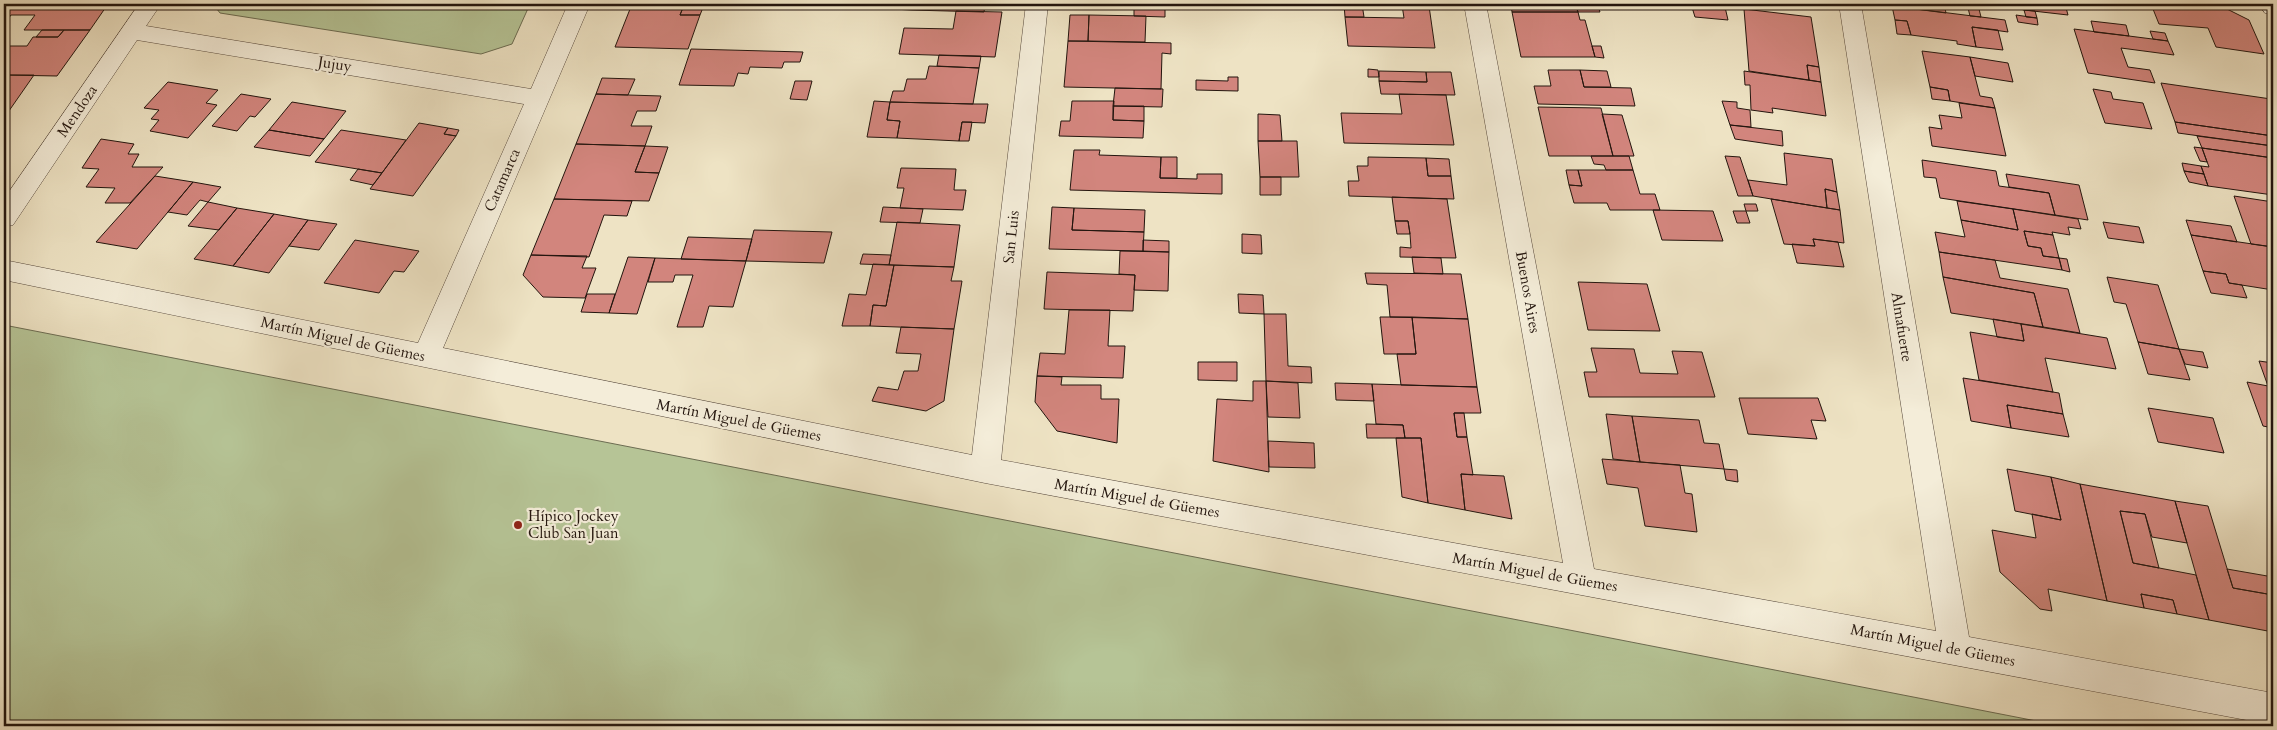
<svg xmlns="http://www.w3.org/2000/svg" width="2277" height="730" font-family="Cardo,serif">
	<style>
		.green { fill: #b6c496; stroke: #6c6c52 }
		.building { fill: #d2857d; stroke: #23150e }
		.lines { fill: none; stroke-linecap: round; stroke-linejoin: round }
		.minor-casing { stroke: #56483c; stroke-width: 1 }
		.minor { fill: #f4edd9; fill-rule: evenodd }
		.poi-dot { fill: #8f2418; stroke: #f4edd9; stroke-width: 2 }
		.labels { text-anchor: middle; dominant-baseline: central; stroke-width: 4.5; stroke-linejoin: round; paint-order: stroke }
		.street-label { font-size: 15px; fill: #23150e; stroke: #f4edd9 }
		.poi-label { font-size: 15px; fill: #23150e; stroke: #f4edd9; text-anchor: start }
	</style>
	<rect width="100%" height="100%" fill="#eee3c4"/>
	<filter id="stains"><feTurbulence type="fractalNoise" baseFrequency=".004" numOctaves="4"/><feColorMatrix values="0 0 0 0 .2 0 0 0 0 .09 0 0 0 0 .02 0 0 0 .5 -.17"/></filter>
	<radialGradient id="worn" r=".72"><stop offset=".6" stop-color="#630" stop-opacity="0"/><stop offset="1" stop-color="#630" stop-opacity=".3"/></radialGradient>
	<!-- green -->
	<path class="green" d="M213,4H530L512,44L481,54L220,13Z
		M4,325L2062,726H4Z"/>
	<!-- building -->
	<path class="building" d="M4,4H15L8,12L4,13Z
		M15,4H108L90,30H24L35,15H11L4,24V13L8,12Z
		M632,4L684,5L680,15H700L688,49L615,47Z
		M817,4H842L841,8H816Z
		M894,4H912L911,10L893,9Z
		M912,4H985L984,12L911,10Z
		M1134,4H1165V17L1134,16Z
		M1344,4H1362L1364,17H1345Z
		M1511,4H1575L1578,12H1512Z
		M1562,4H1597L1600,12H1578L1575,4Z
		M1691,4L1725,7L1728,20L1695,17Z
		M1891,4H1944L1946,13L1892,6Z
		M1967,4L1978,5L1981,17L1970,16Z
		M2002,4H2065L2068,15L2024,10Z
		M2151,4H2192L2225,8L2249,20L2264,54L2216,47L2208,28L2159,24Z
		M684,5H704L700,15H680Z
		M1402,5L1429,6L1435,48L1348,46L1345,17L1404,18Z
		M1892,6L2005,20L2008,32L1972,27L1976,47L1957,44V41L1911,35L1907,21L1895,20Z
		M1744,9L1811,17L1819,67L1807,65L1809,80L1749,71Z
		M2024,10L2035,11L2037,18L2026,17Z
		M956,11L1002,12L995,57L899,54L904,28L953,29Z
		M1512,12H1578L1580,20H1585L1595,57H1521Z
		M1070,15H1089L1088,41H1068Z
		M1089,15L1146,16L1145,42L1088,41Z
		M2016,15L2037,18L2038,25L2018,22Z
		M1895,20L1907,21L1911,35L1897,34Z
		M2091,21L2126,25L2129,36L2094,32Z
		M1972,27L1998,30L2003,50L1976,47Z
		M2074,29L2168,41L2174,55L2121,48L2128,67L2150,70L2155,83L2088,73Z
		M42,30H64L58,37H36Z
		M64,30H90L57,76L4,75V46H27L33,37H58Z
		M2150,31L2165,33L2168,41L2153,39Z
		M1068,41L1171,43V54L1162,53L1161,89L1064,87Z
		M1592,46H1601L1604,58L1595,57Z
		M691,49L803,52L800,62H784L782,68L750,67L748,74L738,73L734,86L679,85Z
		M1922,51L1970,57L1980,96L1992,98L1995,108L1950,101L1948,90L1930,87Z
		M939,55L981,56L979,68L937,66Z
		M1970,57L2008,63L2013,82L1975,76Z
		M1807,65L1819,67L1821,82L1809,80Z
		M929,66L979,68L973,104L890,102L893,91H904L907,79H926Z
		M1368,69L1378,70L1379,77H1368Z
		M1548,70H1580L1584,87L1631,88L1635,106L1538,104L1534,86H1551Z
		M1580,70L1607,71L1611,87H1584Z
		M1379,71L1426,72L1427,82L1379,81Z
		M1744,71L1821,82L1826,116L1772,108L1773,113L1751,110L1750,85H1745Z
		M1426,72H1451L1455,95L1381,94L1379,81L1427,82Z
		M4,75H34L4,118Z
		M1228,77H1238V91L1196,90V80L1228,81Z
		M602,78L635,79L628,95L596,94Z
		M795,81H812L807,100L790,99Z
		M168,82L218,90L206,103L217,105L188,138L150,131L159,120L151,119L159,110L144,108Z
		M2161,83L2271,99L2273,105V136L2175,122Z
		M1930,87L1948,90L1950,101L1932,99Z
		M1115,88L1163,89L1162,107L1113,106Z
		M2093,89L2111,92L2113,99L2143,103L2152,129L2105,123Z
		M241,94L271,99L255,117L250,116L237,131L212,126Z
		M596,94L661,96L656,111H637L631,126H652L645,146L576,144Z
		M1399,94L1446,95L1454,145L1344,143L1341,113L1402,114Z
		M874,101L890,102L887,120L900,121L897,138L867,137Z
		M1072,101H1114L1113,120L1144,121L1143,138L1059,136L1061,121H1070Z
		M1722,101L1737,102V108L1750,110L1751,127L1730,125Z
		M292,102L346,111L324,139L269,130Z
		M890,102L973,104H988L985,123L962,122L959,141L897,138L900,121L887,120Z
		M1959,103L1995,108L2006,156L1932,146L1929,127L1942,129L1939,115L1962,118Z
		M1113,106H1144V121L1113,120Z
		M1538,107L1601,108L1613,156H1549Z
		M1258,114L1280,115L1282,141H1258Z
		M1602,114L1622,115L1634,156H1613Z
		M962,122H972L969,141H959Z
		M2175,122L2273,136V146L2178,133Z
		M419,123L448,128L444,134L456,136L413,196L370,189Z
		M1730,125L1782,131L1783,146L1735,139Z
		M448,128L459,130L456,136L444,134Z
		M269,130L324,139L310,156L254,147Z
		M341,130L406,140L382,173L315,162Z
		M2197,136L2273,146V158L2202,148Z
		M101,139L134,144L128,154H139L132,167H163L130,203H105L115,188L86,187L99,169L82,168Z
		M1258,141H1297L1299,177H1260Z
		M576,144L645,146L635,172L659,173L649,201L554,199Z
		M645,146L668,147L659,173L635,172Z
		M2194,147L2202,148L2207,162L2200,161Z
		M2202,148L2273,158V195L2208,186L2201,166L2209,167Z
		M1074,150H1100L1099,155L1161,157L1160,178L1197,179V174H1222V194L1070,190Z
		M1784,153L1832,159L1837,192L1825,189L1827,208L1753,196L1748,180L1787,185Z
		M1591,156H1629L1633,170H1606L1604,165L1594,164Z
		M1725,156L1740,157L1753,196H1738Z
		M1161,157H1177V178H1160Z
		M1368,157L1426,158L1428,176H1451L1454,199L1349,196L1348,181H1359L1357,166H1368Z
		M1426,158L1449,159L1451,176H1428Z
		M1922,160L1996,171L1999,186L2049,193L2055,215L1940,198L1936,178L1924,177Z
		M2182,163L2201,166L2204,174L2184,171Z
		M901,168L956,169L954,190H966L963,210L900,208L904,188H897Z
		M358,169L382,173L373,185L350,180Z
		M1566,170H1578L1582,186L1569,185Z
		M1578,170H1633L1640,194H1655L1660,210H1610L1607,203H1574L1569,185L1582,186Z
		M2184,171L2204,174L2208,186L2189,182Z
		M2006,174L2079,185L2088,220L2055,215L2049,193L2009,187Z
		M155,176L193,182L137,249L96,242Z
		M1260,177H1281V195H1260Z
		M193,182L221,187L208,202L200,200L187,215L168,212Z
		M1825,189L1837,192L1840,210L1827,208Z
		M2234,196L2273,202V247L2251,244Z
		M1392,197L1447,199L1456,258L1400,257V247L1411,248L1410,234L1408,221H1395Z
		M554,199L632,201L627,216L604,215L589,257L531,255Z
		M1771,199L1840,210L1844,243L1813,239L1815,246L1784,244Z
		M1957,201L2013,209L2018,230L1961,220Z
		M208,202L237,208L219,230L188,226Z
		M1744,204H1756L1758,211H1746Z
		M883,207L923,209L920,223L880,222Z
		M1052,207L1074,208L1072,230L1144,232L1143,251L1049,249Z
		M237,208L274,214L233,266L194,259Z
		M1074,208L1145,210L1144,232L1072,230Z
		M2013,209L2078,219L2081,229L2068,227L2070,235L2052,232L2053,235L2024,231L2028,246L2041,248L2043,256L2059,258L2062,270L1939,252L1935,232L1965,237L1961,220L2018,230Z
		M1653,210L1713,211L1723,241L1662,240Z
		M1733,211H1746L1750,223H1737Z
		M274,214L308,220L269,273L233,266Z
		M308,220L337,224L319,250L289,246Z
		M2186,220L2231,226L2237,242L2191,235Z
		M1395,221H1408L1410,234H1397Z
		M897,222L960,225L954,267L889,265Z
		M2103,222L2139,227L2144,243L2108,238Z
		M754,230L832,232L824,263L746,261Z
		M2024,231L2053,235L2059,258L2043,256L2041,248L2028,246Z
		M1242,234L1261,235L1262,254L1242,253Z
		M2191,235L2273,247V290L2229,283L2226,274L2203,271Z
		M688,237L752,239L746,261L681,259Z
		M1813,239L1838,242L1844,267L1797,263L1792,244L1815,246Z
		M355,240L419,251L404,272L394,271L379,293L324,283Z
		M1143,240L1169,241V252L1143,251Z
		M1120,251L1169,252L1168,291L1134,290L1135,275L1119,274Z
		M1939,252L1995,260L2000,278L2068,289L2080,333L2043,327L2034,293L1943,277Z
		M863,254L891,255L889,265L860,264Z
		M531,255L587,256L582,268H596L585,298L543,297L523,275Z
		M628,257L655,258L637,314L609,313Z
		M1412,257L1441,258L1443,274L1414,273Z
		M655,258L746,261L733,307L709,306L703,327H677L693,275H675L673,282H648Z
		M2059,258L2067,259L2070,272L2062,270Z
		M873,264L894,265L886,306L873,305L870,326H842L849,294L866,295Z
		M894,265L954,267L951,281H962L954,329L870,326L873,305L886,306Z
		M2203,271L2226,274L2229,283L2242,285L2247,298L2211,293Z
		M1047,272L1135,275L1133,311L1044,309Z
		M1365,273L1461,274L1468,319L1390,317L1387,285L1367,284Z
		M1943,277L2034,293L2043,327L1951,313Z
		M2107,277L2158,285L2179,349L2138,342L2126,304L2114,302Z
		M1578,282L1647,284L1660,331L1588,330Z
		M587,294H615L609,313L581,312Z
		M1238,294L1263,295L1264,314L1239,313Z
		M1069,310H1110L1108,346H1125L1123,378L1037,376L1040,353L1065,354Z
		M1264,314H1286L1288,366L1311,367L1312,383L1266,381Z
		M1380,317H1412L1416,354H1384Z
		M1412,317L1468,319L1477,387L1401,385L1397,354H1416Z
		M1993,319L2021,324L2024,341L1997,337Z
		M2021,324L2107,338L2116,369L2045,358L2053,392L1979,380L1970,332L2024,341Z
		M901,327L954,329L944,401L926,411L872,401L878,387L898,390L904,371H918L921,354L896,353Z
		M2138,342L2179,349L2190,380L2148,374Z
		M1591,348L1634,349L1640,373L1678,374L1672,351L1702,352L1715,397H1589L1584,372H1597Z
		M2179,349L2203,352L2208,368L2185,364Z
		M2259,361L2273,363V428L2263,426L2247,382L2268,386Z
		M1198,362H1237V381L1198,380Z
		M1037,376L1062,377L1061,385H1101V399H1119L1117,443L1057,431L1035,402Z
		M1963,378L2059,393L2063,414L2007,405L2011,428L1971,421Z
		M1253,381H1266L1269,472L1213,461L1217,399L1253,401Z
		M1266,381L1298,383L1300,418L1268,417Z
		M1335,383L1372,384L1374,401L1336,400Z
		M1372,384L1477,387L1481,413H1454L1457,437H1467L1473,475L1461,474L1465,510L1428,503L1421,438H1405L1403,425L1376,424Z
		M1739,398H1818L1826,421L1811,420L1817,439L1748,434Z
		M2007,405L2063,414L2069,437L2011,428Z
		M2148,408L2213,418L2224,453L2158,442Z
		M1454,413H1464L1467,437H1457Z
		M1606,414L1632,416L1640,462L1613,459Z
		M1632,416L1699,420L1704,443L1719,444L1724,469L1640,462Z
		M1366,424L1403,425L1405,438H1367Z
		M1396,438H1421L1428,503L1402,497Z
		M1268,441L1314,443L1315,468L1269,467Z
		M1602,459L1680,465L1685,493L1692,494L1697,532L1645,526L1638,488L1607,484Z
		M1724,469L1737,470L1738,482L1726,480Z
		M2007,469L2051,477L2061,520L2015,511Z
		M1461,474L1504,476L1512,519L1465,510Z
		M2051,477L2080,484L2107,601L2048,589L2052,611L2040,609L2000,572L1992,530L2036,538L2032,514L2061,520Z
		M2080,484L2175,501L2187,543L2152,537L2145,514L2120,511L2133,563L2196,575L2209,620L2177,614L2173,600L2141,594L2144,608L2107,601Z
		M2175,501L2208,506L2233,588L2273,595V632L2209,620Z
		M2120,511L2145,514L2159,568L2133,563Z
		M2227,569L2273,577V595L2233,588Z
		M2141,594L2173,600L2177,614L2144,608Z"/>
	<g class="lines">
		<!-- minor casing -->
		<g class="minor-casing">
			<path id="minor" d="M139,4H161L146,26L531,89L568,4H590L443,348L972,455L1026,4H1048L1001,460L1563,563L1464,4H1486L1594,569L1936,631L1839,4H1861L1969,637L2273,693V725L985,483L4,280V260L418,343L524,104L137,40L13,225L4,227V199Z
				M2258,4H2273V15L2265,13Z"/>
		</g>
		<!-- minor -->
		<use href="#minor" class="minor"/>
	</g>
	<!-- markers -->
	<circle class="poi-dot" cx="518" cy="525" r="5"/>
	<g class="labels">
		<!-- street labels -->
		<g class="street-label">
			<text transform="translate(335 64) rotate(9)">Jujuy</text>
			<text transform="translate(77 111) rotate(-56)">Mendoza</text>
			<text transform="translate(502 180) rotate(-66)">Catamarca</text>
			<text transform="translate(1011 237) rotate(-84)">San Luis</text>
			<text transform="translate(1528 292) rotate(80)">Buenos Aires</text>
			<text transform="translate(1902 327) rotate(81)">Almafuerte</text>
			<text transform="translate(343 339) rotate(12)">Martín Miguel de Güemes</text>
			<text transform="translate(739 420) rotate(11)">Martín Miguel de Güemes</text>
			<text transform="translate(1137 498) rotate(10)">Martín Miguel de Güemes</text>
			<text transform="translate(1535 572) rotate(10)">Martín Miguel de Güemes</text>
			<text transform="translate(1933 645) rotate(11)">Martín Miguel de Güemes</text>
		</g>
		<!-- poi labels -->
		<g class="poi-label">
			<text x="528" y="516">Hípico Jockey<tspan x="528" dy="17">Club San Juan</tspan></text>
		</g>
	</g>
	<!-- margin -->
	<rect width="2277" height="730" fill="none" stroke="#eee3c4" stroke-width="20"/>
	<rect x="5" y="5" width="2267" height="720" fill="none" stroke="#23150e" stroke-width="2.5"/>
	<rect x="10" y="10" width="2257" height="710" fill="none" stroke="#23150e"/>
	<rect width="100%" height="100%" filter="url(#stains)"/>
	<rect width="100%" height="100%" fill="url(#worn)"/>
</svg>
